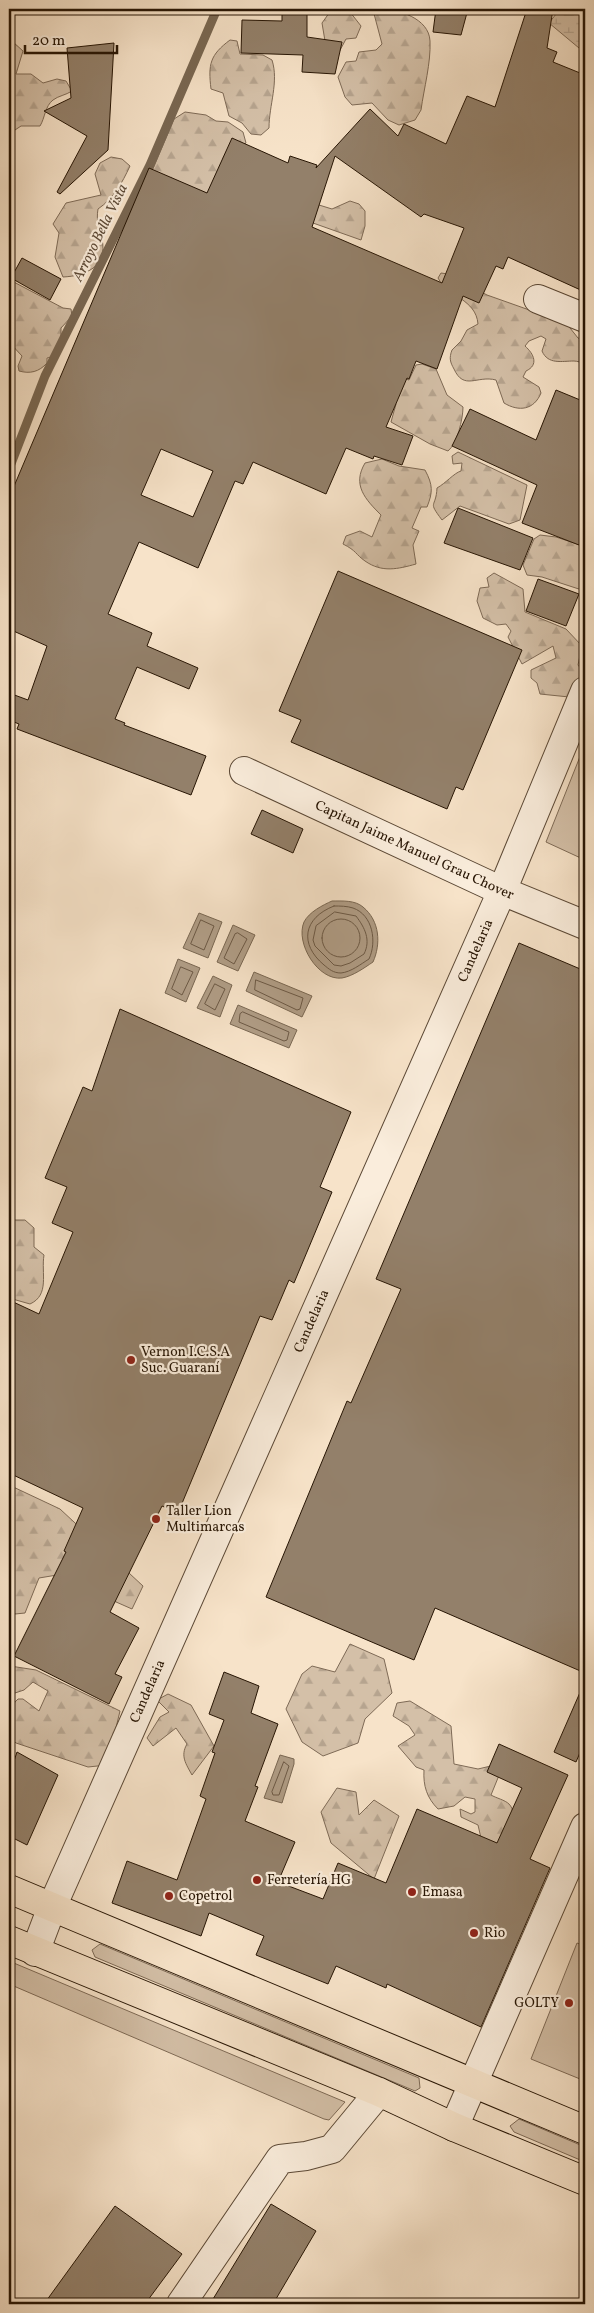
<svg xmlns="http://www.w3.org/2000/svg" width="594" height="2313" font-family="Vollkorn,serif">
	<style>
		.green { fill: #d4c0a8; stroke: #7e6a56 }
		.forest { fill: url(#forest-firs); stroke: #7e6a56 }
		.wetland { fill: url(#wetland-marsh); stroke: #7e6a56 }
		.water { fill: #b09d86; stroke: #796752 }
		.lines { fill: none; stroke-linecap: round; stroke-linejoin: round }
		.shore { stroke: #6c5945; stroke-width: 1 }
		.stream { stroke: #796752; stroke-width: 9 }
		.building { fill: #93806a; stroke: #271504; fill-rule: evenodd }
		.minor-casing { stroke: #5b4835; stroke-width: 30 }
		.trunk-casing { stroke: #271504; stroke-width: 30 }
		.minor { stroke: #faeddc; stroke-width: 28 }
		.trunk { stroke: #f7e3c9; stroke-width: 28 }
		.poi-dot { fill: #8f2418; stroke: #faeddc; stroke-width: 2 }
		.labels { text-anchor: middle; dominant-baseline: central; stroke-width: 4.5; stroke-linejoin: round; paint-order: stroke }
		.street-label { font-size: 14px; fill: #271504; stroke: #faeddc }
		.poi-label { font-size: 14px; fill: #271504; stroke: #faeddc; text-anchor: start }
		.water-label { font-size: 15px; font-style: italic; fill: #5e4b38; stroke: #faeddc }
	</style>
	<defs>
		<pattern id="forest-firs" width="22" height="20" patternUnits="userSpaceOnUse" patternTransform="scale(1.25)"><rect width="22" height="20" fill="#d4c0a8"/><path d="M5 1l3.5 6h-7zM16 11l3.5 6h-7z" fill="#b6a48f"/></pattern>
		<pattern id="wetland-marsh" width="20" height="14" patternUnits="userSpaceOnUse" patternTransform="scale(1.25)"><rect width="20" height="14" fill="#d4c0a8"/><path d="M1 5h8M5 5V1M11 12h8M15 12V8" fill="none" stroke="#b6a48f"/></pattern>
	</defs>
	<rect width="100%" height="100%" fill="#f7e3c9"/>
	<filter id="stains"><feTurbulence type="fractalNoise" baseFrequency=".004" numOctaves="4"/><feColorMatrix values="0 0 0 0 .2 0 0 0 0 .09 0 0 0 0 .02 0 0 0 .5 -.17"/></filter>
	<radialGradient id="worn" r=".72"><stop offset=".6" stop-color="#630" stop-opacity="0"/><stop offset="1" stop-color="#630" stop-opacity=".3"/></radialGradient>
	<!-- green -->
	<path class="green" d="M585,744V860L546,842Z
		M577,1943L585,1946V2081L531,2059Z
		M100,1944L419,2078L420,2088L415,2091L95,1957L92,1950Z
		M9,1961L345,2102L329,2120L324,2119L9,1984Z
		M519,2119L585,2147V2162L514,2132L510,2126Z"/>
	<!-- forest -->
	<path class="forest" d="M332,9L350,12L361,26L356,38L346,39L338,54L325,41L322,23Z
		M379,9C398,9 429,18 430,41C431,63 424,88 421,110L415,120L399,125L388,120L372,103L352,105L345,97L338,77L346,62L356,61L359,52L376,50L382,44L373,10Z
		M9,20L12,22L13,42L23,51L16,74H31L43,83L57,79L66,81L72,91C66,95 58,96 53,100C45,106 45,118 40,126H21L9,134Z
		M230,40L237,41L240,54L263,55L272,60C279,82 269,105 269,128L261,135L251,134L242,123L229,116L223,93L211,89C208,64 210,55 230,40Z
		M185,112L206,115L216,121L228,122L243,132L246,143L236,150L280,193L332,209L350,201L359,204L365,211V226L361,240L313,223L279,225L152,171L174,119Z
		M111,157L122,159L130,166C122,183 114,198 98,209C96,221 99,227 102,239C108,267 85,276 63,277L55,257L59,233L53,224L66,203L101,195L95,174L100,163Z
		M9,270L11,274L10,280L63,308L71,309L72,316L61,328V348L56,356L47,358V363C39,372 30,374 19,371L18,366L22,356L9,342Z
		M441,273L448,274L487,295L566,323L578,338L585,341V362C580,363 578,361 574,361C562,361 548,365 542,351L546,339L541,336L529,341L525,346C534,354 539,365 526,371L523,377L539,387L541,393C534,410 519,412 504,403L496,380C477,375 464,391 454,369C450,362 449,358 452,350L461,341L467,330L478,324C476,299 448,297 438,278Z
		M422,364L436,369L447,395L463,407C463,419 457,444 448,451L430,444L391,422L396,404L387,401L397,376L409,380L416,365Z
		M458,452L527,485L520,520L509,524L460,506L442,520C427,500 436,509 437,488C446,483 454,473 461,471L462,463L453,464L452,456Z
		M382,459L399,466L425,470C433,485 433,492 427,507H421L412,528L419,531L413,545L416,564C398,569 382,573 365,561C355,554 357,551 343,544L346,536L360,531L372,537L381,515C365,499 352,485 365,463Z
		M540,535L556,537L583,546L585,537V591L542,577L527,575L523,565L534,539Z
		M494,573L523,589L525,612L566,629L582,646L578,665L585,674V692L579,698L540,694L537,683L531,678V670L556,658L553,646L522,664L508,637L511,631L506,624L497,625L483,618L477,601L480,588L489,587L487,578Z
		M14,1220H25L34,1228V1247L44,1255C41,1273 50,1295 30,1304L9,1298V1223Z
		M9,1485L60,1509L143,1586L132,1609L98,1594L69,1573L39,1578L25,1613L15,1614L9,1600Z
		M350,1644L384,1659L392,1693L365,1719L358,1743L323,1756L302,1742L286,1709L302,1674L312,1666L335,1672Z
		M10,1666L36,1670L120,1711L107,1765L88,1767L16,1743L9,1737C9,1722 6,1710 18,1699H23L39,1711L48,1691L33,1682L24,1690L9,1695Z
		M168,1694L191,1705L214,1746L192,1775C186,1764 180,1756 187,1744L176,1728L153,1746L147,1738L160,1717L169,1712L157,1700Z
		M410,1701L451,1726L454,1764L478,1769L495,1765L502,1768L491,1795C496,1798 505,1800 509,1804C519,1814 508,1836 504,1846L481,1838L478,1825L461,1817L460,1809L471,1814L475,1812V1799L465,1797L454,1806L438,1809C427,1798 423,1786 424,1770L416,1767L398,1746L415,1735L409,1726L393,1716L397,1703Z
		M337,1788L356,1792L359,1815L374,1800L399,1816L374,1879L331,1843L321,1812Z"/>
	<!-- wetland -->
	<path class="wetland" d="M560,9H585V53L549,23Z"/>
	<!-- water -->
	<path class="water" d="M332,901C342,901 355,900 363,907C380,921 381,944 373,962C364,968 353,976 342,978C318,981 295,943 304,922C309,912 323,905 332,901Z
		M199,913L222,922L208,958L183,948Z
		M233,925L255,935L238,971L217,962Z
		M178,959L200,968L186,1002L165,993Z
		M254,972L312,996L302,1017L246,991Z
		M213,976L232,985L220,1017L197,1008Z
		M238,1005L297,1030L289,1048L230,1024Z
		M280,1755L294,1759V1764L282,1803L264,1798Z"/>
	<g class="lines">
		<!-- shore -->
		<path class="shore" d="M334,906C340,906 347,906 353,908C373,915 377,942 369,959C361,964 351,972 341,973C333,973 329,969 324,965C299,944 303,918 334,906Z
			M335,912L356,916C365,928 371,940 364,954L350,963L341,966L334,965L315,946L313,940L316,926Z
			M322 938a19 19 0 1 1 38 0a19 19 0 1 1-38 0Z
			M201,920L214,926L204,950L191,944Z
			M238,933L247,939L234,964L224,958L235,934Z
			M181,967L193,972L182,995L172,989Z
			M256,980L303,998L300,1009L297,1010L255,990Z
			M215,984L225,989L215,1010L205,1004Z
			M243,1012L289,1032L287,1040L284,1041L239,1022L240,1014Z
			M284,1762L289,1766L279,1795H273L272,1792Z"/>
		<!-- stream -->
		<path class="stream" d="M9,469L45,376L150,165L217,9"/>
	</g>
	<!-- building -->
	<path class="building" d="M282,9H307V37L342,42L335,74L302,72L303,55L241,53L242,20L282,21Z
		M436,9H468L461,35L433,32Z
		M527,9H553L547,48L557,52L553,62L585,75V292L508,257L503,269L496,266L479,303L463,296L437,369L416,361L409,379L407,378L386,427L413,436L402,465L374,456L373,459L346,448L326,494L253,462L243,484L235,481L198,568L139,542L108,614L152,633L147,646L198,668L189,689L137,667L115,719L125,723L124,725L206,756L191,795L17,729L19,724L9,720V693L28,700L47,646L9,629V498L149,168L207,193L232,138L288,163L290,156L317,165L316,168L370,109L398,136L404,124L446,144L467,96L495,107ZM335,156L421,217L424,214L464,228L442,283L312,227ZM161,449L213,471L193,517L141,495Z
		M114,43L108,150L60,194L57,192L87,136L44,111L71,98L67,48Z
		M22,258L61,279L50,300L11,278Z
		M556,390L585,402V528L579,545L522,523L537,485L452,446L470,409L536,440Z
		M458,508L533,538L520,570L444,543Z
		M338,571L522,650L463,790L456,787L447,809L291,742L301,720L279,711Z
		M538,579L579,594L566,626L526,611Z
		M262,810L303,829L293,853L251,834Z
		M519,943L585,971V1673L435,1608L414,1660L266,1597L347,1401L351,1403L401,1289L376,1279Z
		M120,1009L351,1112L320,1187L332,1192L294,1283L289,1280L272,1320L260,1316L178,1513L162,1506L110,1612L139,1628L115,1674L122,1677L109,1704L14,1656L66,1552L64,1551L83,1508L9,1473V1300L39,1314L73,1232L52,1223L67,1187L45,1178L83,1087L92,1091Z
		M224,1672L259,1686L251,1713L278,1724L255,1786L258,1787L245,1821L295,1842L278,1882L323,1899L338,1863L386,1883L417,1809L497,1843L522,1788L487,1772L499,1744L568,1775L530,1859L550,1868L481,2027L387,1984L386,1988L336,1966L328,1984L256,1955L264,1936L209,1913L201,1936L112,1903L127,1861L177,1880L206,1799L200,1796L215,1753L212,1752L224,1720L209,1714Z
		M585,1681V1741L576,1762L554,1752Z
		M17,1752L58,1775L27,1845L9,1836V1776Z
		M271,2204L316,2231L273,2304H210Z
		M115,2206L182,2254L145,2304H44Z"/>
	<g class="lines">
		<!-- minor casing -->
		<g class="minor-casing">
			<g id="minor">
				<path d="M538,299L585,318"/>
				<path id="s1" d="M244,771L502,891L585,925"/>
				<path id="s2" d="M35,1952L52,1907L502,891L585,691"/>
				<path d="M454,2127L585,1827"/>
				<path d="M181,2304L280,2159L306,2156L332,2149L379,2092"/>
			</g>
		</g>
		<!-- trunk casing -->
		<g class="trunk-casing">
			<path id="trunk" d="M9,1889L585,2130
				M9,1940L379,2092L454,2127L585,2181"/>
		</g>
		<!-- minor -->
		<use href="#minor" class="minor"/>
		<!-- trunk -->
		<use href="#trunk" class="trunk"/>
	</g>
	<!-- markers -->
	<g class="poi-dot">
		<circle cx="131" cy="1360" r="5"/>
		<circle cx="156" cy="1519" r="5"/>
		<circle cx="257" cy="1880" r="5"/>
		<circle cx="412" cy="1892" r="5"/>
		<circle cx="169" cy="1896" r="5"/>
		<circle cx="474" cy="1933" r="5"/>
		<circle cx="569" cy="2003" r="5"/>
	</g>
	<g class="labels">
		<!-- street labels -->
		<g class="street-label">
			<text stroke="none"><textPath href="#s1" startOffset="188">Capitan Jaime Manuel Grau Chover</textPath></text>
			<text stroke="none"><textPath href="#s2" startOffset="1094">Candelaria</textPath></text>
			<text stroke="none"><textPath href="#s2" startOffset="689">Candelaria</textPath></text>
			<text stroke="none"><textPath href="#s2" startOffset="284">Candelaria</textPath></text>
		</g>
		<!-- poi labels -->
		<g class="poi-label">
			<text x="141" y="1352">Vernon I.C.S.A<tspan x="141" dy="16">Suc. Guaraní</tspan></text>
			<text x="166" y="1511">Taller Lion<tspan x="166" dy="16">Multimarcas</tspan></text>
			<text x="267" y="1880">Ferretería HG</text>
			<text x="422" y="1892">Emasa</text>
			<text x="179" y="1896">Copetrol</text>
			<text x="484" y="1933">Rio</text>
			<text x="559" y="2003" text-anchor="end">GOLTY</text>
		</g>
		<!-- water labels -->
		<g class="water-label">
			<text transform="translate(101 233) rotate(-64)">Arroyo Bella Vista</text>
		</g>
	</g>
	<!-- margin -->
	<rect width="594" height="2313" fill="none" stroke="#f7e3c9" stroke-width="30"/>
	<rect x="10" y="10" width="574" height="2293" fill="none" stroke="#271504" stroke-width="2.5"/>
	<rect x="15" y="15" width="564" height="2283" fill="none" stroke="#271504"/>
	<!-- scale -->
	<path d="M25 45v8h92v-8" fill="none" stroke="#271504" stroke-width="2.5"/>
	<text x="32" y="45" font-size="15" fill="#271504" stroke="#faeddc" stroke-width="4" paint-order="stroke">20 m</text>
	<rect width="100%" height="100%" filter="url(#stains)"/>
	<rect width="100%" height="100%" fill="url(#worn)"/>
</svg>
